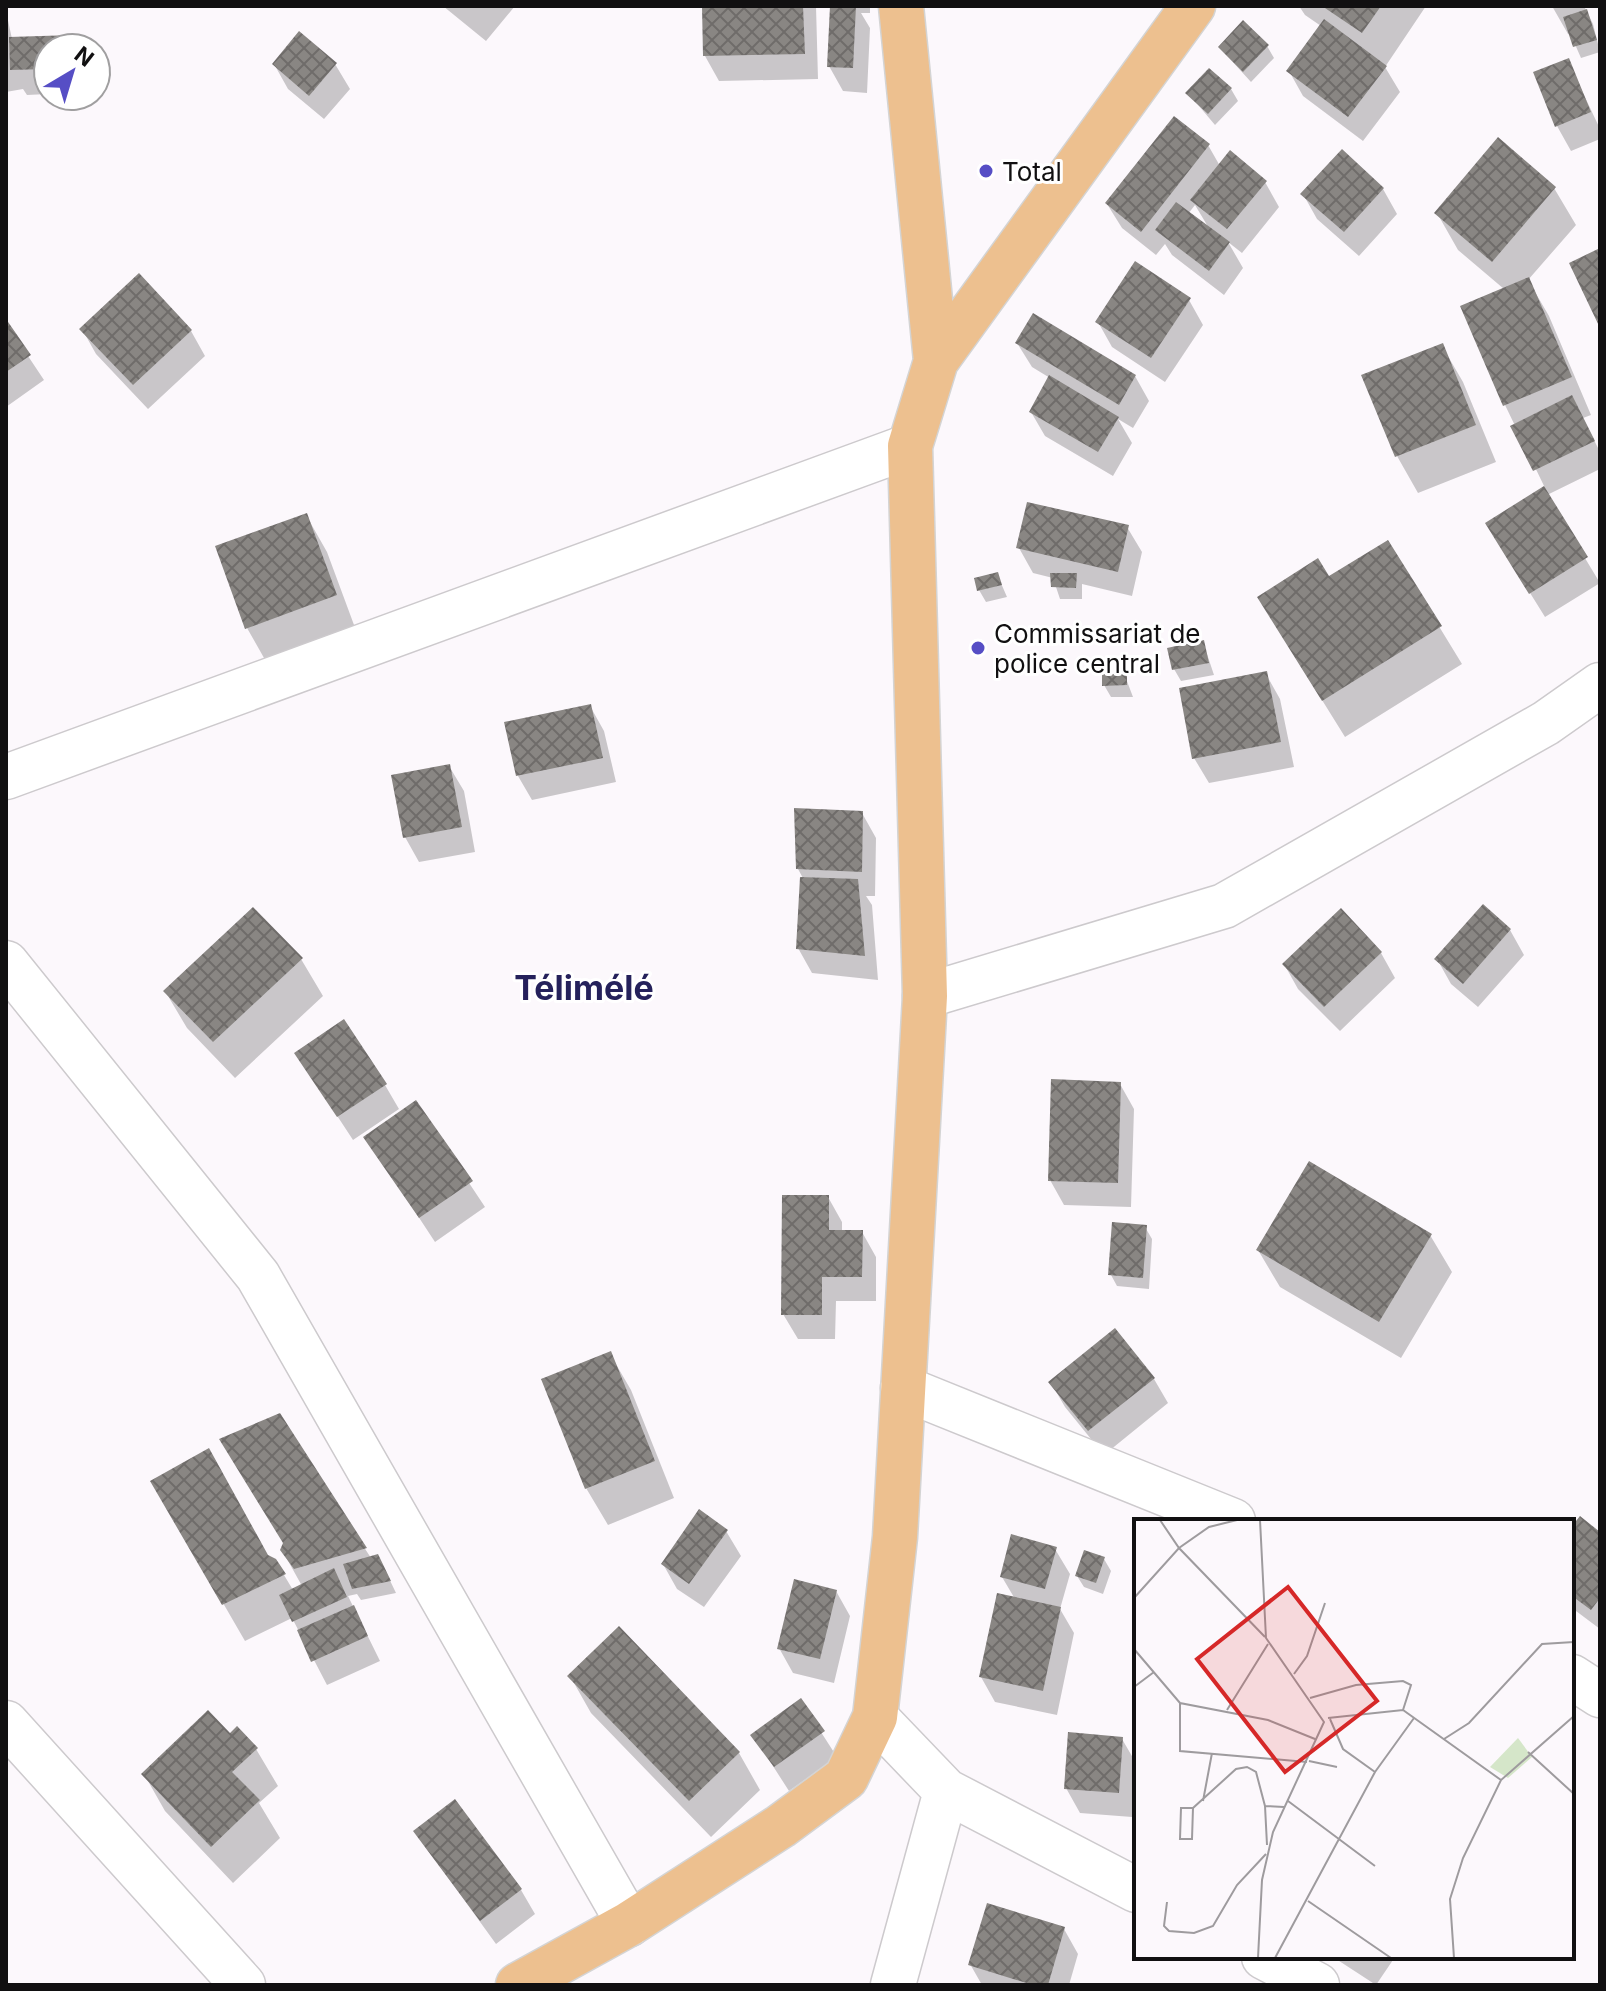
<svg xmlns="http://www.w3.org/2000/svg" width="1606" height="1991" font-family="Inter,sans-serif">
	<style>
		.shadow { fill: #0003; fill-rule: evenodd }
		.building { fill: url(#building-cross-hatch) }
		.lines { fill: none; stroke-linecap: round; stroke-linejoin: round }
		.street-casing { stroke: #cdcacd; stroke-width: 47 }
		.primary-casing { stroke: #d4d4d4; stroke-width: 47 }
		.street { stroke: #fff; stroke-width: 44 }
		.primary { stroke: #edc08f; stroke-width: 44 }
		.poi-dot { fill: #564ec5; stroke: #fff; stroke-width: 3 }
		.labels { text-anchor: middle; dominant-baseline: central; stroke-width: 6; stroke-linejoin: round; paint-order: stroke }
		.poi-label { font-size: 26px; fill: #111011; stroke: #fff; text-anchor: start }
		.district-label { font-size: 34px; font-weight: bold; fill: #25215b; stroke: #fff }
		.inset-road { fill: none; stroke: #9e9b9e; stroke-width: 2 }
		.view { fill: #d62828; fill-opacity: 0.15; stroke: #d62828; stroke-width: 4 }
		.inset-edge { fill: none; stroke: #111011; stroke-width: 4 }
	</style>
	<defs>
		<pattern id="building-cross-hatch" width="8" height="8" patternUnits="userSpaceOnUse" patternTransform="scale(2)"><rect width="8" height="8" fill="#898683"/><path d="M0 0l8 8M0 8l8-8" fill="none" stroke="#6f6c6a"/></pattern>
	</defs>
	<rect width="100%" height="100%" fill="#fcf8fc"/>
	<!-- shadow -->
	<path class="shadow" d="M443,6H515L486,41Z
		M704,6H816L818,79L719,81L705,56Z
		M832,6H870V13H861L870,28L867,93L843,91L829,66Z
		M1299,6H1426L1385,67L1400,92L1363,141L1303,96L1289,71L1321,26L1305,15Z
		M1552,6H1584L1593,24L1600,52L1581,58L1570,33L1568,34Z
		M6,11L12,39L72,37L78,48H48V94L27,95L23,89L6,92Z
		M1267,46L1274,58L1251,82L1220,48Z
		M1568,61L1600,129V139L1571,151L1557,126Z
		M274,64H335L350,89L324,119L288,89Z
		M1231,89L1238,101L1215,125L1188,93Z
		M1208,145L1220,166L1265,182L1279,207L1242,253L1228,242L1243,268L1224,295L1172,255L1165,244L1156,255L1122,228L1107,204ZM1195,205L1210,230L1188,214Z
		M1554,188L1576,225L1528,280L1549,316L1591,415L1583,418L1600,452V469L1547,495L1600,583L1545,617L1502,548L1545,488L1505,405L1504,289L1458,250L1437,213Z
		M1383,189L1397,214L1359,256L1317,219L1303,194Z
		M138,276L191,331L205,356L148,409L96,354L82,329Z
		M1189,300L1203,325L1165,382L1112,347L1098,322Z
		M6,323L44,380L6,407Z
		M1017,343L1135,376L1149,401L1133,428L1118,419L1132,443L1113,476L1045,436L1031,412L1050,378L1032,367Z
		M1442,346L1463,382L1496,462L1418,493L1397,456Z
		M306,515L327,552L357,633L268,665L247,628Z
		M1127,527L1142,552L1132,596L1082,584V599H1060L1053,578L1033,573L1019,548Z
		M1388,543L1462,664L1345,737L1281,634L1329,579Z
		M997,574L1007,597L986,602L979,590Z
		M1203,642L1214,675L1181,681L1174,669Z
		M1266,674L1280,699L1294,767L1209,783L1194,758Z
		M1125,676L1133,697H1111L1104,685Z
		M590,706L604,731L616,782L532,800L518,776Z
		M449,766L464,791L475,852L419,862L405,837Z
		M862,813L876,838L875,896H866L872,905L878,980L812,973L798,948L804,880L798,869Z
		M1483,907L1510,930L1524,955L1478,1007L1451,984L1437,959Z
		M1381,953L1395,978L1340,1031L1298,989L1284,964Z
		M301,959L323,996L235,1078L187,1028L165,991Z
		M296,1053L385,1085L399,1109L353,1140Z
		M1120,1084L1134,1109L1131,1207L1064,1205L1050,1180Z
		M416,1103L485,1207L435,1242L366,1137Z
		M828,1197L842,1222V1232H862L876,1257V1301H836L835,1339H798L783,1314Z
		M1145,1227L1152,1239L1149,1289L1117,1286L1111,1275Z
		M1430,1235L1452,1272L1401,1358L1280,1287L1258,1250Z
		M610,1354L631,1390L674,1498L608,1525L586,1488Z
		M1154,1379L1168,1403L1104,1455L1065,1407L1051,1383Z
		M279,1416L371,1558L384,1568L396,1593L361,1600L357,1594L348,1596L380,1661L327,1685L292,1618L245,1641L153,1482L275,1560L293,1590L302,1586L282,1550L285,1545Z
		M1572,1530L1600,1534V1629L1572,1608Z
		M726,1531L741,1556L704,1607L677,1589L663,1564Z
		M1055,1549L1070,1574L1060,1609L1074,1633L1057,1715L995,1702L981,1677L1015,1599L1002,1577Z
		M1104,1559L1111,1571L1103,1594L1084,1587L1077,1576Z
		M836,1591L850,1616L834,1683L793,1673L779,1648Z
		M570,1676L739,1753L760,1790L711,1837L591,1713Z
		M801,1701L837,1757L789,1791L753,1735Z
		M230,1736L256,1749L278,1786L259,1803L280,1838L233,1883L165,1811L144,1774Z
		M1122,1739L1136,1763L1132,1817L1080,1813L1066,1788Z
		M415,1832L521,1890L535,1914L496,1944Z
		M1064,1929L1078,1954L1069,1985H982L970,1964Z
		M1333,1957H1395L1376,1985Z"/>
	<!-- building -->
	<path class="building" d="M702,6H803L805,54L703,56Z
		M830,6H856L853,68L827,67Z
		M1322,6H1381L1362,33Z
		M1587,9L1597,40L1573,47L1563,17Z
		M1324,19L1387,66L1348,117L1286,71Z
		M1243,20L1269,45L1243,72L1218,47Z
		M299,31L337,63L309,96L272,64Z
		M73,35L74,48H48V69L10,70L9,37Z
		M1569,58L1591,112L1555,127L1533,72Z
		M1209,68L1232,88L1208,114L1185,93Z
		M1174,116L1210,144L1141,232L1105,203Z
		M1498,137L1556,187L1492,262L1434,213Z
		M1342,149L1384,188L1344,232L1300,194Z
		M1230,150L1267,181L1227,229L1190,200Z
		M1176,202L1230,242L1209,271L1155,230Z
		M1600,248V328L1569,263Z
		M1135,261L1191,298L1151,358L1095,322Z
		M139,273L192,330L133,385L79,329Z
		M1529,277L1572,377L1503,406L1460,306Z
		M1033,313L1136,375L1119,405L1015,343Z
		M6,319L31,355L6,372Z
		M1443,343L1476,425L1395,457L1361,375Z
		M1049,375L1119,417L1098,452L1029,412Z
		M1572,395L1595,441L1533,471L1510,426Z
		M1544,486L1588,557L1529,594L1485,523Z
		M1027,502L1129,525L1118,572L1016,548Z
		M307,513L337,595L245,629L215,546Z
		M1388,540L1442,626L1322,701L1257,597L1318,558L1329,576Z
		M998,572L1002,585L977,591L974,578Z
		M1050,573H1077L1076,588L1051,587Z
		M1204,640L1209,663L1172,670L1167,648Z
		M1267,671L1281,742L1192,759L1179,688Z
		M1102,674H1127V685L1102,686Z
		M591,704L603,758L516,776L504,722Z
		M450,764L462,827L403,838L391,775Z
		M794,808L863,811L862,872L796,869Z
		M800,877L858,879L865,956L796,949Z
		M1483,904L1511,929L1463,984L1434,959Z
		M253,907L303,958L213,1042L163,991Z
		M1341,908L1382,952L1324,1007L1282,964Z
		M344,1019L387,1084L337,1117L294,1053Z
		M1051,1079L1121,1082L1118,1183L1048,1181Z
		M416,1100L473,1181L419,1218L363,1137Z
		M1309,1161L1432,1234L1379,1322L1256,1250Z
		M782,1195H829V1230H863L862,1277H822V1315H781Z
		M1112,1222L1147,1225L1143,1278L1108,1275Z
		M1115,1328L1155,1378L1088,1431L1048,1382Z
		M611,1351L655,1461L585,1489L541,1379Z
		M280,1413L367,1548L294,1569L280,1550L283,1543L219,1439Z
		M209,1448L268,1555L276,1559L286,1574L222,1605L150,1481Z
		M699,1509L728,1530L689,1584L661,1564Z
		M1580,1516L1600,1532V1598L1591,1610L1572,1596V1526Z
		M1011,1534L1057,1547L1045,1589L1000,1577Z
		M1084,1550L1105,1557L1096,1583L1075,1576Z
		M378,1554L391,1581L352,1589L343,1564Z
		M334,1568L347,1597L292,1622L279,1595Z
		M794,1579L837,1590L820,1659L777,1649Z
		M997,1593L1061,1607L1043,1691L979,1677Z
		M354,1605L368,1636L311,1662L297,1630Z
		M619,1626L740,1752L689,1801L567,1676Z
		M801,1698L825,1731L774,1767L750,1735Z
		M208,1710L230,1733L237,1726L258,1748L232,1772L260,1800L211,1847L141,1774Z
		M1068,1732L1123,1737L1119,1793L1064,1789Z
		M455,1799L522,1889L480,1921L413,1831Z
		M987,1903L1065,1927L1048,1985H1033L968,1965Z"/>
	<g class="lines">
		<!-- street casing -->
		<g class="street-casing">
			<path id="street" d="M6,777L910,446
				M6,963L258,1276L629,1924
				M925,996L1224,906L1546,723L1600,685
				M903,1388L1233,1521
				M1572,1677L1600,1695
				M875,1717L946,1791L1136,1890
				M6,1723L243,1985
				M1264,1957L1317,1985
				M893,1985L946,1791"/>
		</g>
		<!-- primary casing -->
		<g class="primary-casing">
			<path id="primary" d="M901,6L936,361
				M518,1985L629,1924L781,1826L846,1778L875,1717L895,1537L925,996L910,446L936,361L1193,6"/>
		</g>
		<!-- street -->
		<use href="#street" class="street"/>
		<!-- primary -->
		<use href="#primary" class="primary"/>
	</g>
	<!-- markers -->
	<g class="poi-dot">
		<circle cx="986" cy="171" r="8"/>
		<circle cx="978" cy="648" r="8"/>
	</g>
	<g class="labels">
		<!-- poi labels -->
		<g class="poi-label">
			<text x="1002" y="171">Total</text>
			<text x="994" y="633">Commissariat de<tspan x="994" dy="30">police central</tspan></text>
		</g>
		<!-- district labels -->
		<g class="district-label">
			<text x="584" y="987">Télimélé</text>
		</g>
	</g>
	<!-- overview -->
	<g transform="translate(1134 1519)">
		<rect width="440" height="440" fill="#fcf8fc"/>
		<path d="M384,219L398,238L374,259L356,248Z" fill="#d5e6c9"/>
		<path class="inset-road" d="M26,1L45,29L131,118M0,79L45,29L75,8L103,1M0,130L46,184L134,201L181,220M160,155L173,137L191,84M0,168L20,153M176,179L222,166L269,162L277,166L269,191M46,184V232L173,243M93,191L134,125M194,199L269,191L367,261M310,220L335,204L408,125L440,123M394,233L440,275M175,242L203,248M241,253L280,199M69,282L78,234M154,282L241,347M131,287L133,326M59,289H47L46,320H58L59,289L102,250L113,248L122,253L131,287L150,288M174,382L257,439M33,383L30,407L35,412L60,414L79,407L103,366L132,335M124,439L128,361L139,313L190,203L132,119L126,1M141,439L241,253L209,230L196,200M320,439L316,380L329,339L367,261L440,197"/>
		<path class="view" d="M154,68L243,182L151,253L63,140Z"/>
		<rect width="440" height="440" class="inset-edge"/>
	</g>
	<!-- border -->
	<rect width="1606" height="1991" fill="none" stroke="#111011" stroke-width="16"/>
	<!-- north arrow -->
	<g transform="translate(72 72) rotate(38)"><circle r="38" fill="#ffffff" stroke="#a09fa0" stroke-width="2"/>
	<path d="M0-6L14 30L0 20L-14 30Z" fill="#564ec5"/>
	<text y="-12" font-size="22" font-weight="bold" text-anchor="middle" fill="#111011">N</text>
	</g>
</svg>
